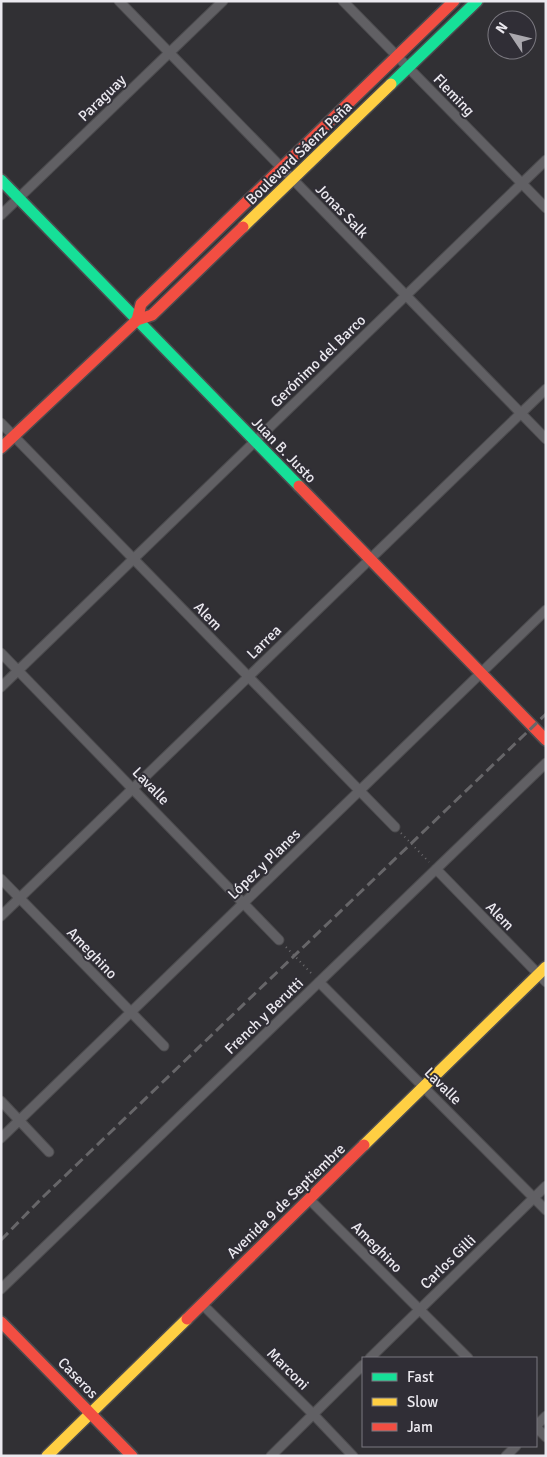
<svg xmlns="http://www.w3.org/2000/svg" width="547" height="1457" font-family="Signika,sans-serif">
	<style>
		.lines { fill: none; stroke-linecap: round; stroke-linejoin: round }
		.street-casing { stroke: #4c4b4e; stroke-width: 11 }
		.fast-casing { stroke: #4c4b4e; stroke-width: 14 }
		.slow-casing { stroke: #4c4b4e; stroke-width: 14 }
		.jam-casing { stroke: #4c4b4e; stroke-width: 14 }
		.path { stroke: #6c6b6e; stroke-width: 2; stroke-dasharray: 1 4; stroke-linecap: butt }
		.street { stroke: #616064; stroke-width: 9 }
		.fast { stroke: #16e098; stroke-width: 11 }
		.slow { stroke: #ffcf43; stroke-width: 11 }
		.jam { stroke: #f24e42; stroke-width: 11 }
		.rail { stroke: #676669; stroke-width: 3; stroke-dasharray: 10 5; stroke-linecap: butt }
		.labels { text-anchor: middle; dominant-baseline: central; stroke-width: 4; stroke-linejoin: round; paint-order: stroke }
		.street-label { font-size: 15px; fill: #ebe9ef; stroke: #302e36 }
	</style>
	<rect width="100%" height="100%" fill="#313034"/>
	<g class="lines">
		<!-- street casing -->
		<g class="street-casing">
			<path id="street" d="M119,1L546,439
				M343,1L546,208
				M1,215L223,1
				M1,423L395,827
				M1,653L279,940
				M1,687L546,160
				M436,869L546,982
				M1,879L164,1046
				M1,916L546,389
				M319,982L546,1210
				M1,1101L49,1152
				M1,1138L546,610
				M309,1199L468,1358
				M1,1289L546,763
				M202,1304L313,1414L353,1456
				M370,1358L546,1186
				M536,1426L546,1416
				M536,1427L546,1437
				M271,1456L363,1365
				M506,1456L516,1446"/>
		</g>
		<!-- fast casing -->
		<g class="fast-casing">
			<path id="fast" d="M391,84L477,1
				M1,180L299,486"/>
		</g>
		<!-- slow casing -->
		<g class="slow-casing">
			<path id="slow" d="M243,227L391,84
				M364,1145L546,967
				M47,1456L187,1319"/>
		</g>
		<!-- jam casing -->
		<g class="jam-casing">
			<path id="jam" d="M137,320L141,304L454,1
				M1,448L137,320L152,315L243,227
				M299,486L546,740
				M187,1319L364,1145
				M1,1322L132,1456"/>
		</g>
		<!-- path -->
		<path class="path" d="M401,833L429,862
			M286,947L312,974"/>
		<!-- street -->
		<use href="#street" class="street"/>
		<!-- fast -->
		<use href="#fast" class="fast"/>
		<!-- slow -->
		<use href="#slow" class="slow"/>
		<!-- jam -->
		<use href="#jam" class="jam"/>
		<!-- rail -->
		<path class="rail" d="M1,1240L43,1197L546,714"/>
	</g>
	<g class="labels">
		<!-- street labels -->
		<g class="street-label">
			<text transform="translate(454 95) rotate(46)">Fleming</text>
			<text transform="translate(102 98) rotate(-44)">Paraguay</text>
			<text transform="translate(299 153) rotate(-44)">Boulevard Sáenz Peña</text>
			<text transform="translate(342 211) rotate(46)">Jonas Salk</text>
			<text transform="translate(318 361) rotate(-44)">Gerónimo del Barco</text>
			<text transform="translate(284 450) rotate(46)">Juan B. Justo</text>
			<text transform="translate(208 616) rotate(46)">Alem</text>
			<text transform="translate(264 642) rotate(-44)">Larrea</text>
			<text transform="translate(151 786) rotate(46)">Lavalle</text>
			<text transform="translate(264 864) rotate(-44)">López y Planes</text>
			<text transform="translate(500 916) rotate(46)">Alem</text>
			<text transform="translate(92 953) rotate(46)">Ameghino</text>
			<text transform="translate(264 1016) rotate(-44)">French y Berutti</text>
			<text transform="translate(443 1086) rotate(45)">Lavalle</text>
			<text transform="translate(286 1201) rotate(-44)">Avenida 9 de Septiembre</text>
			<text transform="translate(377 1247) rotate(45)">Ameghino</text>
			<text transform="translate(448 1262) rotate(-44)">Carlos Gilli</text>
			<text transform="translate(288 1369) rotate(45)">Marconi</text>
			<text transform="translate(78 1378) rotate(46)">Caseros</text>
		</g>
	</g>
	<!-- border -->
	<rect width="547" height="1457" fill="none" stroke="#ebe9ef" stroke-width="5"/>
	<!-- legend -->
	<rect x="362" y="1357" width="175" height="90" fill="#302e36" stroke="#7b7980"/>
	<rect x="372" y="1373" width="25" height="8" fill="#16e098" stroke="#7b7980"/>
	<text x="407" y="1382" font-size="15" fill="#ebe9ef">Fast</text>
	<rect x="372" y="1398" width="25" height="8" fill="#ffcf43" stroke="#7b7980"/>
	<text x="407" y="1407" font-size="15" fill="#ebe9ef">Slow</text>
	<rect x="372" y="1423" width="25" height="8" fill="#f24e42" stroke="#7b7980"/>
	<text x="407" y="1432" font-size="15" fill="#ebe9ef">Jam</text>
	<!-- north arrow -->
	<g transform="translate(512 35) rotate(305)"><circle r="24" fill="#302e36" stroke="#7b7980"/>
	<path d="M0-4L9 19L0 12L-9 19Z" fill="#aaa8ae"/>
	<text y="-8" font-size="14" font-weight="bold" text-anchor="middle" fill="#ebe9ef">N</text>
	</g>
</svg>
